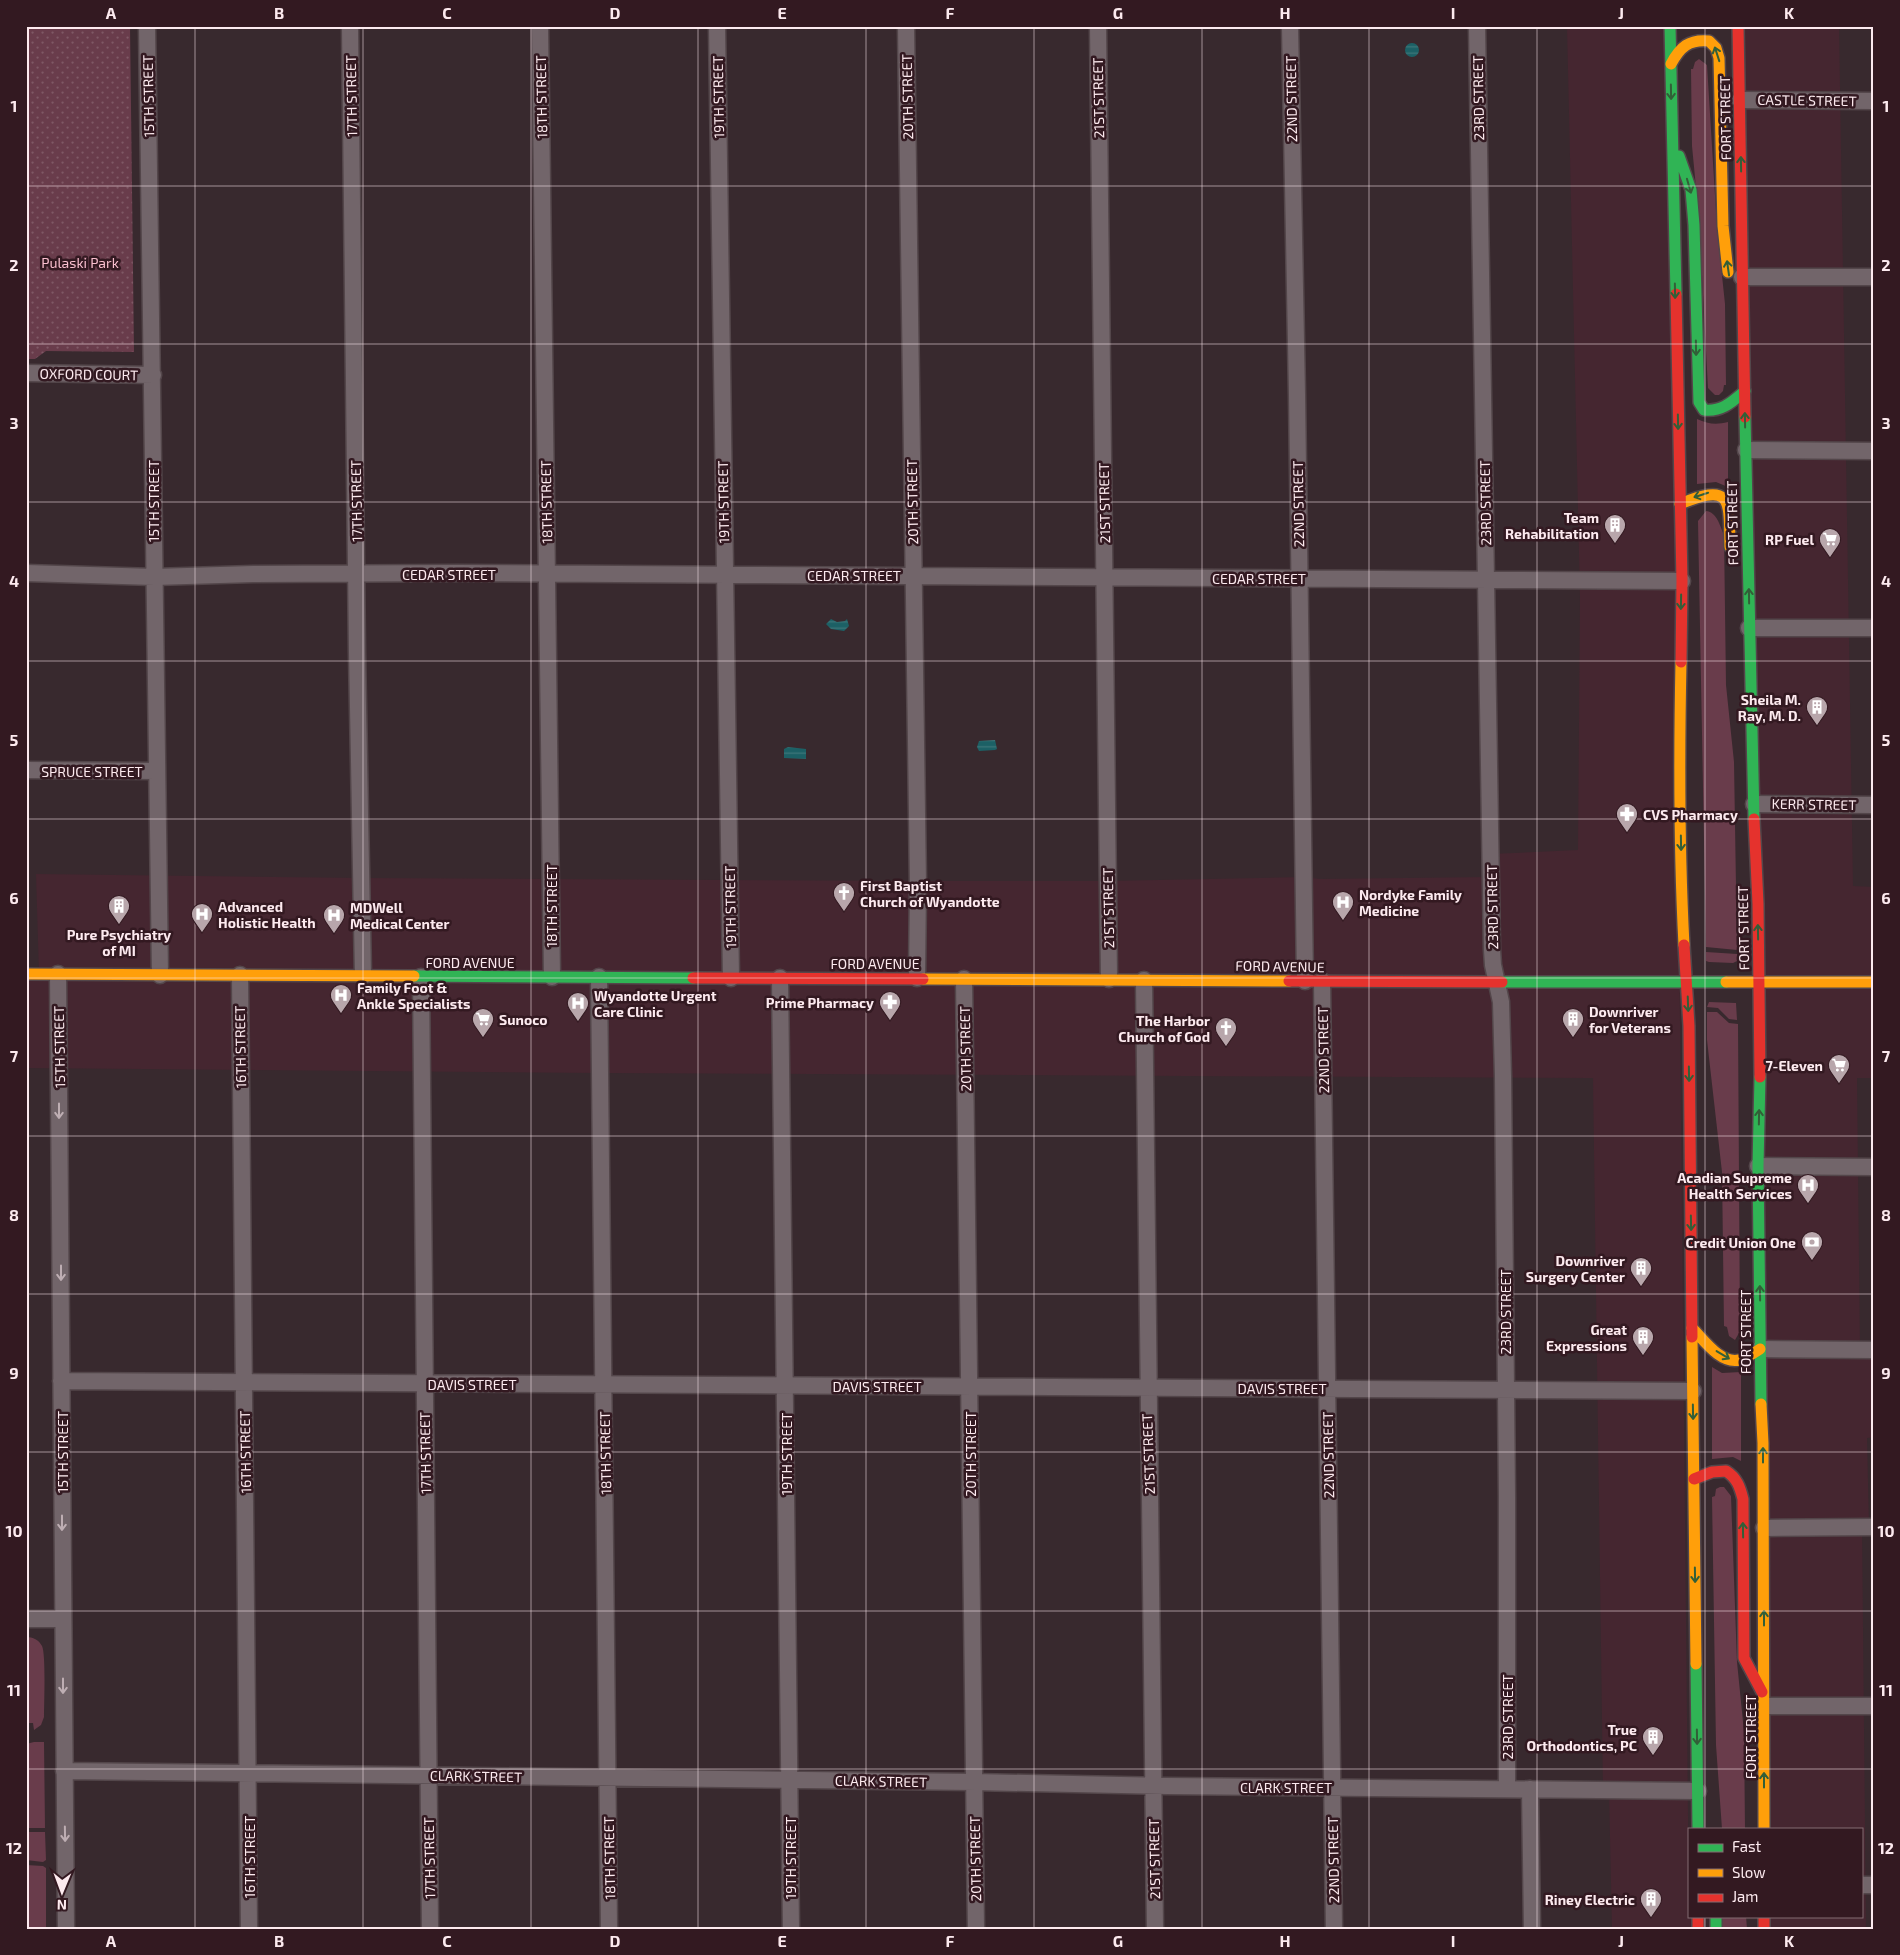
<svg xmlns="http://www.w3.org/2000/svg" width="1900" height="1955" font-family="'Exo 2',sans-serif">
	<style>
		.built { fill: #452630 }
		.grass { fill: #693c4b }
		.park { fill: url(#park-dots) }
		.water { fill: url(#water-rules) }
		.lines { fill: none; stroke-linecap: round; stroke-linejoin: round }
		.street-casing { stroke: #53464a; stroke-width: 19 }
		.fast-casing { stroke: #53464a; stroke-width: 14 }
		.slow-casing { stroke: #53464a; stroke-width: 14 }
		.jam-casing { stroke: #53464a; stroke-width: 14 }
		.street { stroke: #72656a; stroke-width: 16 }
		.fast { stroke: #30b455; stroke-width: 11 }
		.slow { stroke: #ff9f0a; stroke-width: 11 }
		.jam { stroke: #e5322d; stroke-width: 11 }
		.oneway { stroke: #325f38 }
		.oneway2 { stroke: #beaeb3 }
		.grid { fill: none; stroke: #fdeaef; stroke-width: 1; stroke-opacity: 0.55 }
		.labels { text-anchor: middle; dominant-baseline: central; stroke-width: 5; stroke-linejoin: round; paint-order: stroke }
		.street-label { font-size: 14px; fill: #fdeaef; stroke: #331921 }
		.park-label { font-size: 14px; fill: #fabfcf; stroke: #331921 }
		.poi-label { font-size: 14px; font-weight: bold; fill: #fdeaef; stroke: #331921; text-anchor: end }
		.neatline { fill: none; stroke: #fdeaef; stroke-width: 2 }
		.grid-label { font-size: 16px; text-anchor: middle; font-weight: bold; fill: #fdeaef }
	</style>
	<defs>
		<pattern id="park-dots" width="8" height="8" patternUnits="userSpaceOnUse" patternTransform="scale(1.25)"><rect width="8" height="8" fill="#693c4b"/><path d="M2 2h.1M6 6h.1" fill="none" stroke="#7f5865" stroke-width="1.8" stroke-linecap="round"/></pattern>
		<pattern id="water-rules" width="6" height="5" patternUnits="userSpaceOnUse" patternTransform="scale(1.25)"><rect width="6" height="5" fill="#1c6065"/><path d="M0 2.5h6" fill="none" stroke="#3e777b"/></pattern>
	</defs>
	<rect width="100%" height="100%" fill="#38292e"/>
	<!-- built -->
	<path class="built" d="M1567,26H1670L1689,1916L1698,1929H1612L1609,1790H1603L1593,1078L601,1073L26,1068V974H39L36,874L362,878L917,881H1108L1304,877L1320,879L1491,877V854L1578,850L1580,597Z
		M1738,26H1839L1853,886L1874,887V1078H1857L1860,1350H1874V1437L1867,1438L1869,1527H1862L1866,1929H1764V1916H1861V1829H1764Z"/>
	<!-- grass -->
	<path class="grass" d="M1699,59L1707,65L1717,228L1725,304L1726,385H1724L1723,391L1719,395H1715L1708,388L1699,219L1692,146L1691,69H1693L1695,62Z
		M1697,419C1708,424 1716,425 1728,422V487L1716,482L1697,484Z
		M1706,511C1717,512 1720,526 1724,535L1726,685L1734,762L1737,950L1706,947L1698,521Z
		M1706,952L1737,954V961L1733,963L1709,962L1706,961Z
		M1709,1002L1736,1003L1737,1020L1729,1019L1718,1008L1707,1007Z
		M1707,1012H1717L1729,1023L1738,1024L1740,1332L1739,1333L1735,1340L1729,1336L1727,1327L1724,1326L1722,1172L1707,1040Z
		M1712,1367L1722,1373L1741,1372V1461L1733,1457L1712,1459Z
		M1720,1487H1724L1731,1496L1737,1662L1744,1732L1745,1829H1722L1716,1745L1712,1497L1715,1496L1716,1489Z
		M26,1637C33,1637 39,1640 42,1646C46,1654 44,1705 44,1717L41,1725L34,1730L33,1723H26Z
		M34,1742H44L45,1828H26V1744Z
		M26,1832H45L46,1860L43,1862L26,1860Z
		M26,1865L43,1866L46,1868V1929H26Z
		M1723,1916H1746L1747,1929H1723Z"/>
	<!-- park -->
	<path class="park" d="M26,26H130L134,352L46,351L35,359H26Z"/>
	<!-- water -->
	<path class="water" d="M1405 50a7 7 0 1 1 14 0a7 7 0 1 1-14 0Z
		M831,619L837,622L845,621L847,619L849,626L844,631L831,629L826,624Z
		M995,740L997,749L995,750L979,751L977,747L979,741Z
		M788,747L806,749V759L784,758V749Z"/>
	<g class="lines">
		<!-- street casing -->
		<g class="street-casing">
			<path id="street" d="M147,26L160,975
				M350,26L357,653L363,976
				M540,26L552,977
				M717,26L731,978
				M906,26L918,885L917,978
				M1098,26L1109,979
				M1290,26L1297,395L1305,981
				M1477,26L1492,950L1493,965L1501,1002L1503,1076L1507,1497V1788
				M1740,100L1874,101
				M1742,277H1874
				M26,373L153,375
				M1746,450L1874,451
				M26,573L154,577L253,574L457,573L1682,581
				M1749,628H1874
				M26,770L157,771
				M1754,804L1874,805
				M58,974L66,1929
				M240,975L249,1929
				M421,977L430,1929
				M599,977L609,1929
				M780,978L791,1929
				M964,979L976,1929
				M1144,980C1145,1296 1150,1612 1155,1929
				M1322,981L1334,1929
				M1758,1166L1874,1167
				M1760,1349L1874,1350
				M61,1381L1693,1391
				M1764,1528L1874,1527
				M26,1619H63
				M1764,1706H1874
				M64,1771L974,1782L1167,1786L1698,1791
				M1530,1789L1532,1929
				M1861,1885H1874"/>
		</g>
		<!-- fast casing -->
		<g class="fast-casing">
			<path id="fast" d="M1670,26L1676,294
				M1679,156L1691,190L1694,225L1699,402L1704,410C1722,412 1732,402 1745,391
				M1745,417L1754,819
				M414,976L693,978
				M1502,982H1726
				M1760,1077L1758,1166L1761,1404
				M1696,1664L1698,1829
				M1716,1916V1929"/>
		</g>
		<!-- slow casing -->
		<g class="slow-casing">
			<path id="slow" d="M1671,64C1680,47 1689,39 1709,41L1716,48L1719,58L1723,226L1728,272
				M1680,504C1733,482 1729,500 1730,547
				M1681,662C1679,756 1679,850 1684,945
				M26,974L414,976
				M923,979L1289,981
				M1726,982H1874
				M1692,1328C1704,1340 1720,1364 1739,1360C1747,1358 1754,1353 1760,1349
				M1692,1337L1696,1664
				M1761,1404L1763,1443L1764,1829"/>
		</g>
		<!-- jam casing -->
		<g class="jam-casing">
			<path id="jam" d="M1738,26L1745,417
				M1676,294L1682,581L1681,662
				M1754,819L1758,904L1760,1077
				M1684,945L1689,1026L1692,1337
				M693,978L923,979
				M1289,981L1502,982
				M1694,1479L1712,1472L1726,1471C1737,1478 1740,1487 1743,1499L1744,1658L1762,1692
				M1698,1916V1929
				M1764,1916V1929"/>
		</g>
		<!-- street -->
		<use href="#street" class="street"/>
		<!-- fast -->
		<use href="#fast" class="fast"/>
		<!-- slow -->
		<use href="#slow" class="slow"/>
		<!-- jam -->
		<use href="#jam" class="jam"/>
	</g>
	<!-- one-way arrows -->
	<defs><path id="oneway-shaft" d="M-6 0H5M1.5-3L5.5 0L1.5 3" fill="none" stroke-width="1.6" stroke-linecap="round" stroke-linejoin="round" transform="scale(1.25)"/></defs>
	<g class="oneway">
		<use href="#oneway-shaft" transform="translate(1717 54) rotate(-108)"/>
		<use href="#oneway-shaft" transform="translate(1671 92) rotate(89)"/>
		<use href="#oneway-shaft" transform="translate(1741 164) rotate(-91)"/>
		<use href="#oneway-shaft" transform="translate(1689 186) rotate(74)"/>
		<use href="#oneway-shaft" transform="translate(1728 268) rotate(-98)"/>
		<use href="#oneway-shaft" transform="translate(1675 291) rotate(89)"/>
		<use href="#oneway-shaft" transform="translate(1696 348) rotate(89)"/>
		<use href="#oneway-shaft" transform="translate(1745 420) rotate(-91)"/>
		<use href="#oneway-shaft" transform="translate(1678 422) rotate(89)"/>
		<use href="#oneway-shaft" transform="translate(1701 495) rotate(162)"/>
		<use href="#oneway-shaft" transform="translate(1749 596) rotate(-91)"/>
		<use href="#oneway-shaft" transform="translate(1681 602) rotate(91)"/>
		<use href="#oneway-shaft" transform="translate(1681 843) rotate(89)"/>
		<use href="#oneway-shaft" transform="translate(1758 932) rotate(-91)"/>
		<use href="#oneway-shaft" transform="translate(1688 1004) rotate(88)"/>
		<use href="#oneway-shaft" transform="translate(1689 1074) rotate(89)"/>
		<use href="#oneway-shaft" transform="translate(1759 1117) rotate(-89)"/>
		<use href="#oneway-shaft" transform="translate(1691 1223) rotate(89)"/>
		<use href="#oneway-shaft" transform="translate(1760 1293) rotate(-91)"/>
		<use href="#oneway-shaft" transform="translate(1723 1355) rotate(31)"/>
		<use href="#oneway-shaft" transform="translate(1693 1412) rotate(89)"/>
		<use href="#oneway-shaft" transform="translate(1763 1455) rotate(-90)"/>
		<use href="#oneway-shaft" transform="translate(1743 1530) rotate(-91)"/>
		<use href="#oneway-shaft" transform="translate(1695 1575) rotate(89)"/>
		<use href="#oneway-shaft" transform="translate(1764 1618) rotate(-90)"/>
		<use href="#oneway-shaft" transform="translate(1697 1737) rotate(89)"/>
		<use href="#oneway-shaft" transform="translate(1764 1780) rotate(-90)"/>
	</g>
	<g class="oneway2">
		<use href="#oneway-shaft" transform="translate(59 1111) rotate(90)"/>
		<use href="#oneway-shaft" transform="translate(61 1273) rotate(90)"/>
		<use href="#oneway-shaft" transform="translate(62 1523) rotate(90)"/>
		<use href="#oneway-shaft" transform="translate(63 1686) rotate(90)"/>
		<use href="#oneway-shaft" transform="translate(65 1834) rotate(89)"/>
	</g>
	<!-- grid -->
	<path class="grid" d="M195,26V1929M363,26V1929M531,26V1929M698,26V1929M866,26V1929M1034,26V1929M1202,26V1929M1369,26V1929M1537,26V1929M1705,26V1829M26,186H1874M26,344H1874M26,502H1874M26,661H1874M26,819H1874M26,978H1874M26,1136H1874M26,1294H1874M26,1452H1874M26,1611H1874M26,1769H1874M1705,1916V1929"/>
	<!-- icons -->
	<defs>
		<g id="building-pin" transform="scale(1.125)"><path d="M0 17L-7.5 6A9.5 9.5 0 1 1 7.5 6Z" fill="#b8a6ab" stroke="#331921"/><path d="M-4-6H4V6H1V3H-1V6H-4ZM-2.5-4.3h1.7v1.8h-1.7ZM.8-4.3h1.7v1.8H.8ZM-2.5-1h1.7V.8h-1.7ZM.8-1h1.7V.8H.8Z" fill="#fff"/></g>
		<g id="supermarket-pin" transform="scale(1.125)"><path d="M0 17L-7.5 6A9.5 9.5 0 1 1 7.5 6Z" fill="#b8a6ab" stroke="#331921"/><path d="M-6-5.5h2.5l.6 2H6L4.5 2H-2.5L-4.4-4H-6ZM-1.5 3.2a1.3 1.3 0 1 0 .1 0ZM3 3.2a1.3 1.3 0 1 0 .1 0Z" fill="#fff"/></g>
		<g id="pharmacy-pin" transform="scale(1.125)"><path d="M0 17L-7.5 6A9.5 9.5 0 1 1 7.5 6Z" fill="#b8a6ab" stroke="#331921"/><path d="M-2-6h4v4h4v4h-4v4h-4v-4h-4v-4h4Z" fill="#fff"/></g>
		<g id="church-pin" transform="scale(1.125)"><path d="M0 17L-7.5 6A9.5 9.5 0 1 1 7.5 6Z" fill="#b8a6ab" stroke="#331921"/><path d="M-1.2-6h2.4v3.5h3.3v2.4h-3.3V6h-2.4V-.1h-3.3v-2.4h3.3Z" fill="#fff"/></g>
		<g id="hospital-pin" transform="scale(1.125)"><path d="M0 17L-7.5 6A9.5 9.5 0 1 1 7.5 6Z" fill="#b8a6ab" stroke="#331921"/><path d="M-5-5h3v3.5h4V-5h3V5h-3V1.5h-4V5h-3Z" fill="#fff"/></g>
		<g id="bank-pin" transform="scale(1.125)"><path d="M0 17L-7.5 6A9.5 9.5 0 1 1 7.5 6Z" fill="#b8a6ab" stroke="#331921"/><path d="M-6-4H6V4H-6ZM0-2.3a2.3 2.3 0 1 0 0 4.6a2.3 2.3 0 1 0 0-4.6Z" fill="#fff"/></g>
	</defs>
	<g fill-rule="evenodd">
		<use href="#building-pin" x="1615" y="525"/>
		<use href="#supermarket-pin" x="1830" y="539"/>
		<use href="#building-pin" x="1817" y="707"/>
		<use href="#pharmacy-pin" x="1627" y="814"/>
		<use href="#church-pin" x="844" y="893"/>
		<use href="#hospital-pin" x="1343" y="902"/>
		<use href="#building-pin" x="119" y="906"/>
		<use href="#hospital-pin" x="202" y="914"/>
		<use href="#hospital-pin" x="334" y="915"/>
		<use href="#hospital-pin" x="341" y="995"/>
		<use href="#pharmacy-pin" x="890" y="1002"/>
		<use href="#hospital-pin" x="578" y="1003"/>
		<use href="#supermarket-pin" x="483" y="1019"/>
		<use href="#building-pin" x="1573" y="1019"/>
		<use href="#church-pin" x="1226" y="1028"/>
		<use href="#supermarket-pin" x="1839" y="1065"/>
		<use href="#hospital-pin" x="1808" y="1185"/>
		<use href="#bank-pin" x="1812" y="1242"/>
		<use href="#building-pin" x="1641" y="1268"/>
		<use href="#building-pin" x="1643" y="1337"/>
		<use href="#building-pin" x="1653" y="1737"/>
		<use href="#building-pin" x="1651" y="1899"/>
	</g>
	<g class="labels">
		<!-- street labels -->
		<g class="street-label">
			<text transform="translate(148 96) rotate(-91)">15TH STREET</text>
			<text transform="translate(351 96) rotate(-91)">17TH STREET</text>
			<text transform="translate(541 97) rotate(-91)">18TH STREET</text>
			<text transform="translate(718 97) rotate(-91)">19TH STREET</text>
			<text transform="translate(907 97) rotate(-91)">20TH STREET</text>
			<text transform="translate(1098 98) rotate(-91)">21ST STREET</text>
			<text transform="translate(1478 98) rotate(-91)">23RD STREET</text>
			<text transform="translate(1291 99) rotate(-91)">22ND STREET</text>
			<text transform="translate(1807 100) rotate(1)">CASTLE STREET</text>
			<text transform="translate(1725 118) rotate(-91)">FORT STREET</text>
			<text transform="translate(89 374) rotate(1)">OXFORD COURT</text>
			<text transform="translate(153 501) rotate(-90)">15TH STREET</text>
			<text transform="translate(356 501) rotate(-91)">17TH STREET</text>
			<text transform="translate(546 502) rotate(-91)">18TH STREET</text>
			<text transform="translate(723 502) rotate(-91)">19TH STREET</text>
			<text transform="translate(912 502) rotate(-91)">20TH STREET</text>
			<text transform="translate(1104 503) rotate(-91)">21ST STREET</text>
			<text transform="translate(1485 503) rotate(-91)">23RD STREET</text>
			<text transform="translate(1298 504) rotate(-91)">22ND STREET</text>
			<text transform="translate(1732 523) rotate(-91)">FORT STREET</text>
			<text x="449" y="574">CEDAR STREET</text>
			<text x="854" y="575">CEDAR STREET</text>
			<text x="1259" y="578">CEDAR STREET</text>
			<text x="92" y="771">SPRUCE STREET</text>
			<text transform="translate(1814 804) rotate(1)">KERR STREET</text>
			<text transform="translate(551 906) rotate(-90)">18TH STREET</text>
			<text transform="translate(730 907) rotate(-91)">19TH STREET</text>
			<text transform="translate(1492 907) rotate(-91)">23RD STREET</text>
			<text transform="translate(1108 908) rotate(-91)">21ST STREET</text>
			<text transform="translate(1743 928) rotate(-91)">FORT STREET</text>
			<text x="470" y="962">FORD AVENUE</text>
			<text x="875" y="963">FORD AVENUE</text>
			<text transform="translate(1280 966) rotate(1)">FORD AVENUE</text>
			<text transform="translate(59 1047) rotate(-91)">15TH STREET</text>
			<text transform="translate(240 1047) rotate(-91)">16TH STREET</text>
			<text transform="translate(965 1049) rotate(-91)">20TH STREET</text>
			<text transform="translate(1323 1050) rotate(-91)">22ND STREET</text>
			<text transform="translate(1505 1312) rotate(-90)">23RD STREET</text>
			<text transform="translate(1745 1332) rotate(-90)">FORT STREET</text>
			<text x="472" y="1384">DAVIS STREET</text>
			<text x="877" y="1386">DAVIS STREET</text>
			<text x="1282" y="1388">DAVIS STREET</text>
			<text transform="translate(62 1452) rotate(-90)">15TH STREET</text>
			<text transform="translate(245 1452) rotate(-91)">16TH STREET</text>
			<text transform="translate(425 1453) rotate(-91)">17TH STREET</text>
			<text transform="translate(605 1453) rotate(-91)">18TH STREET</text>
			<text transform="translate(786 1454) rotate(-90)">19TH STREET</text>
			<text transform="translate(970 1454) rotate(-90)">20TH STREET</text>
			<text transform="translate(1148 1454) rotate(-92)">21ST STREET</text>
			<text transform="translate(1328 1455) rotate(-91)">22ND STREET</text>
			<text transform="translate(1507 1717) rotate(-90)">23RD STREET</text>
			<text transform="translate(1750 1737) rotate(-90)">FORT STREET</text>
			<text transform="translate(476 1776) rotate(1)">CLARK STREET</text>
			<text transform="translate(881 1781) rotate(1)">CLARK STREET</text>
			<text x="1286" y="1787">CLARK STREET</text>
			<text transform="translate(249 1857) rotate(-90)">16TH STREET</text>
			<text transform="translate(429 1858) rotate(-91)">17TH STREET</text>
			<text transform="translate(609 1858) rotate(-91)">18TH STREET</text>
			<text transform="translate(790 1858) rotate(-90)">19TH STREET</text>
			<text transform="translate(975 1859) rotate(-91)">20TH STREET</text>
			<text transform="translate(1154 1859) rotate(-91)">21ST STREET</text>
			<text transform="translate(1333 1860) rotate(-91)">22ND STREET</text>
		</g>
		<!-- park labels -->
		<g class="park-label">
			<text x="80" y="262">Pulaski Park</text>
		</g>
		<!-- poi labels -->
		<g class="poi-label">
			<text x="1599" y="517">Team<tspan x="1599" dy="16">Rehabilitation</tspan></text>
			<text x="1814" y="539">RP Fuel</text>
			<text x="1801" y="699">Sheila M.<tspan x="1801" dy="16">Ray, M. D.</tspan></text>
			<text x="1643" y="814" text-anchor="start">CVS Pharmacy</text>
			<text x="860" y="885" text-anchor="start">First Baptist<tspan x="860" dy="16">Church of Wyandotte</tspan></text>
			<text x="1359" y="894" text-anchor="start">Nordyke Family<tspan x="1359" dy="16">Medicine</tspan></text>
			<text x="218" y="906" text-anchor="start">Advanced<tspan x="218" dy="16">Holistic Health</tspan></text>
			<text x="350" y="907" text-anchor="start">MDWell<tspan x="350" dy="16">Medical Center</tspan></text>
			<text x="119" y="934" text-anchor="middle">Pure Psychiatry<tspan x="119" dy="16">of MI</tspan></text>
			<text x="357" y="987" text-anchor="start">Family Foot &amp;<tspan x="357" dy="16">Ankle Specialists</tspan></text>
			<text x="594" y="995" text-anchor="start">Wyandotte Urgent<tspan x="594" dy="16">Care Clinic</tspan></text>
			<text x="874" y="1002">Prime Pharmacy</text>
			<text x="1589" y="1011" text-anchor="start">Downriver<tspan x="1589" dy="16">for Veterans</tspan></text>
			<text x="499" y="1019" text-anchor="start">Sunoco</text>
			<text x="1210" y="1020">The Harbor<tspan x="1210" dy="16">Church of God</tspan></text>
			<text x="1823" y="1065">7-Eleven</text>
			<text x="1792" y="1177">Acadian Supreme<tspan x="1792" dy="16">Health Services</tspan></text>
			<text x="1796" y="1242">Credit Union One</text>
			<text x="1625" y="1260">Downriver<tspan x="1625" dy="16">Surgery Center</tspan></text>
			<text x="1627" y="1329">Great<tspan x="1627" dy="16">Expressions</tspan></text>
			<text x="1637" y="1729">True<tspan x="1637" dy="16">Orthodontics, PC</tspan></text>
			<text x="1635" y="1899">Riney Electric</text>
		</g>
	</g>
	<!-- border -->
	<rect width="1900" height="1955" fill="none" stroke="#331921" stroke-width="55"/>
	<!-- legend -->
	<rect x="1688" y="1828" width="175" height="90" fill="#331921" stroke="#846d73"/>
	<rect x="1698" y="1844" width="25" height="8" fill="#30b455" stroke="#846d73"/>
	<text x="1732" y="1852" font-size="15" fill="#fdeaef">Fast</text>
	<rect x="1698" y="1869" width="25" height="8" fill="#ff9f0a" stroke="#846d73"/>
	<text x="1732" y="1878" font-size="15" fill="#fdeaef">Slow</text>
	<rect x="1698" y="1894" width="25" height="8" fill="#e5322d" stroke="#846d73"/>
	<text x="1732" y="1902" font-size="15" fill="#fdeaef">Jam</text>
	<!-- north arrow -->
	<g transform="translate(62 1892) rotate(181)" stroke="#331921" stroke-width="4" paint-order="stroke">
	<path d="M0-4L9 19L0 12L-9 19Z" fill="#fdeaef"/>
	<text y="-8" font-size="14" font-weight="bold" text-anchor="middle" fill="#fdeaef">N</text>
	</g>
	<rect x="28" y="28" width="1844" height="1900" class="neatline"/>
	<g class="grid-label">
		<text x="111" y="19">A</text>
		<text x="279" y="19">B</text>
		<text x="447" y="19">C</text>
		<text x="615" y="19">D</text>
		<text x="782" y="19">E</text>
		<text x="950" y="19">F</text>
		<text x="1118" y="19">G</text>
		<text x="1285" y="19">H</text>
		<text x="1453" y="19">I</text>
		<text x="1621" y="19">J</text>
		<text x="1789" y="19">K</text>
		<text x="14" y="112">1</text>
		<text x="1886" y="112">1</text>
		<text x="14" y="271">2</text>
		<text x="1886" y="271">2</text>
		<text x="14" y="429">3</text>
		<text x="1886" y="429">3</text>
		<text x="14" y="587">4</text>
		<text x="1886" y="587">4</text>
		<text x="14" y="746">5</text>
		<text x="1886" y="746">5</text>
		<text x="14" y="904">6</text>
		<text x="1886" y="904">6</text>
		<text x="14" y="1062">7</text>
		<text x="1886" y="1062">7</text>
		<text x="14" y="1221">8</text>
		<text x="1886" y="1221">8</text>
		<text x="14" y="1379">9</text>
		<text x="1886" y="1379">9</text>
		<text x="14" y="1537">10</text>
		<text x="1886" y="1537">10</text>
		<text x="14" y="1696">11</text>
		<text x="1886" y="1696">11</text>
		<text x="14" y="1854">12</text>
		<text x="1886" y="1854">12</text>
		<text x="111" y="1947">A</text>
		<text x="279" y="1947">B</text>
		<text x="447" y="1947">C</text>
		<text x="615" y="1947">D</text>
		<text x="782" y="1947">E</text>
		<text x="950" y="1947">F</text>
		<text x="1118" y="1947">G</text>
		<text x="1285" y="1947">H</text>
		<text x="1453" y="1947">I</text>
		<text x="1621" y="1947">J</text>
		<text x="1789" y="1947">K</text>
	</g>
</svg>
